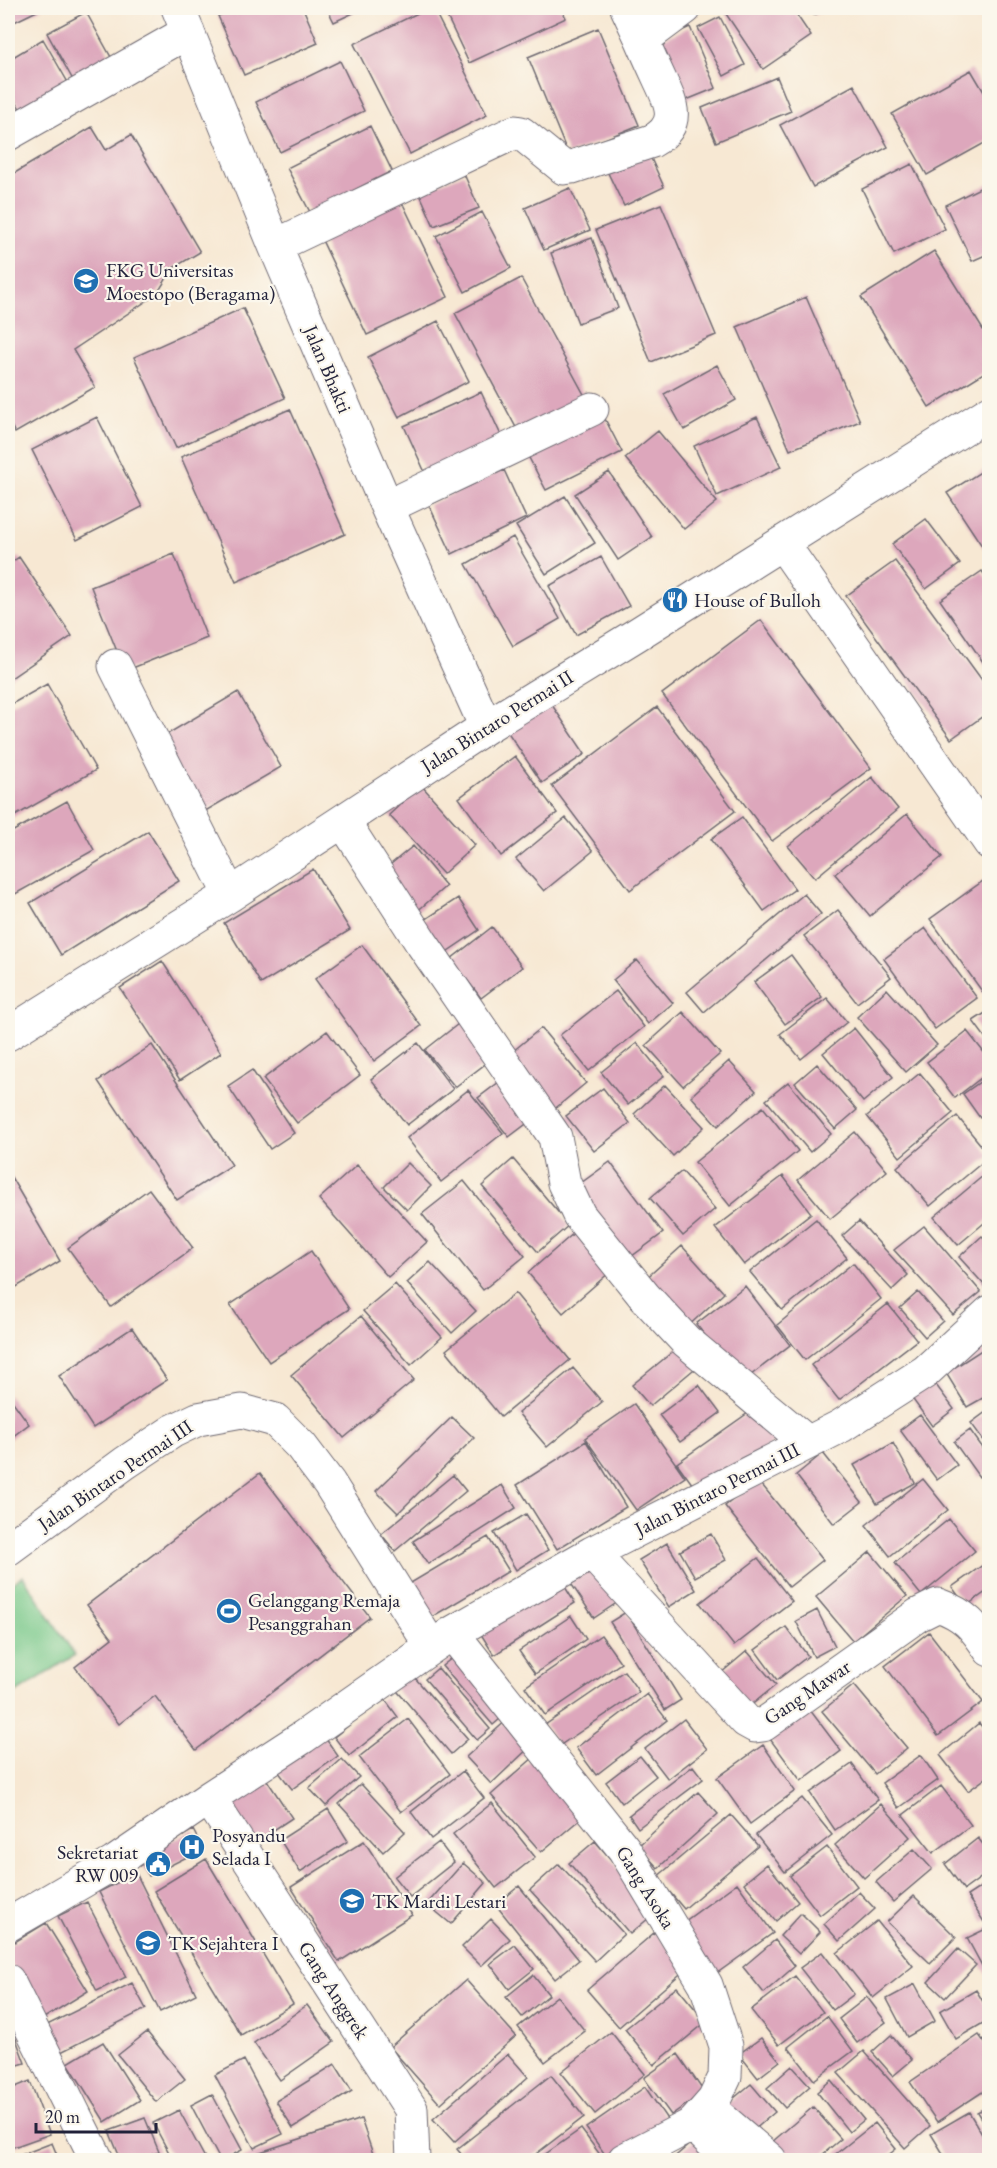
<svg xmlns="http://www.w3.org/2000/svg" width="997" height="2168" font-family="'EB Garamond',serif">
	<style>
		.green { fill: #76c788; stroke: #4c7462; stroke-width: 1.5 }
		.building { fill: #dda7bc }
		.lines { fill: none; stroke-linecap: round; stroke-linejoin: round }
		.minor-casing { stroke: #6d6770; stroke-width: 35 }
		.minor { stroke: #fff; stroke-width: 33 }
		.labels { text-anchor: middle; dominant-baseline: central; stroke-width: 4.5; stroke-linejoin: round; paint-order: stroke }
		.poi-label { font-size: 20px; fill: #22223b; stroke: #fbf7ec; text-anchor: start }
		.street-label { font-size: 20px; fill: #22223b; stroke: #fbf7ec }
	</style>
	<rect width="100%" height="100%" fill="#fbf7ec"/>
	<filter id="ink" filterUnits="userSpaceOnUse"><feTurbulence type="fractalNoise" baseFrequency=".0167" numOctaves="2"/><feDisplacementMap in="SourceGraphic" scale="12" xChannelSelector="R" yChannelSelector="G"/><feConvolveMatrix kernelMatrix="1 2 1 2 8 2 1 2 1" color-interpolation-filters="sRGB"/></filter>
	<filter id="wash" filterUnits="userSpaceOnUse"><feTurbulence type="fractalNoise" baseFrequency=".008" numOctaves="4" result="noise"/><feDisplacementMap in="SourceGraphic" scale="24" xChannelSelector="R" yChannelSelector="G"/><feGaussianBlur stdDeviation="1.35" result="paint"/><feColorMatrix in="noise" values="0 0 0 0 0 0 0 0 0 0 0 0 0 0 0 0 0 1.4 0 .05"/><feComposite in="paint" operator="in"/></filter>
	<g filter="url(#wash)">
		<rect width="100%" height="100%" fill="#f7e8d3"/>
		<!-- green -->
		<path class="green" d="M23,1576L75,1655L8,1698V1586Z"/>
		<g id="blocks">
			<!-- building -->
			<path class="building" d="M8,8H43L8,25Z
				M238,8H303L318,43L244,75L218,16Z
				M327,8H364L334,22Z
				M428,8H433L487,115L410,154L354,44Z
				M443,8H561L566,18L469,63Z
				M722,8H792L811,36L763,69Z
				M811,8H830L814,15Z
				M86,12L112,59L73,80L47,33Z
				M720,17L745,65L724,76L698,28Z
				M690,27L716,88L679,103L652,44Z
				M598,28L639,125L568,154L528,57Z
				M43,39L70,86L23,114L8,88V60Z
				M340,61L364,111L280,152L256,102Z
				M971,70L990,102V140L927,175L892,114Z
				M777,77L791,111L716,142L702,108Z
				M854,85L888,147L813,187L780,125Z
				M370,126L392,171L310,212L287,168Z
				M92,127L106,150L131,135L200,252L173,268L157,294L73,350L95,387L15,433L8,420V177Z
				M649,154L664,187L624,206L608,173Z
				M912,164L945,229L894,254L862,189Z
				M464,174L479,208L434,226L419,192Z
				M990,183V253L972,261L945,205Z
				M570,188L590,230L544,250L525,208Z
				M400,198L448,297L367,335L320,236Z
				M661,204L716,335L651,362L596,230Z
				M482,212L511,268L465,292L436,236Z
				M592,238L618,308L578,323L551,253Z
				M934,251L990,341V369L929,407L861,297Z
				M521,278L587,400L520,435L455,313Z
				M806,297L860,421L790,450L737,327Z
				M243,308L285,398L176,448L134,357Z
				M438,321L469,381L399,417L368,357Z
				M717,365L736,400L684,430L664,394Z
				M481,392L505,444L428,479L404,426Z
				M290,409L345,534L236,582L181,457Z
				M602,413L622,452L546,490L526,452Z
				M97,417L142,507L77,540L32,450Z
				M757,417L781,467L717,496L694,446Z
				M658,431L717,502L684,529L625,458Z
				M990,466V558L947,493Z
				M504,470L526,518L452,554L429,505Z
				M609,472L652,537L618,560L575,494Z
				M565,496L595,543L546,574L516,526Z
				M926,519L960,564L926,589L892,544Z
				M513,537L560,619L513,646L466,564Z
				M174,554L207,638L125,671L91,587Z
				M19,557L72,636L8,680V565Z
				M601,557L629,606L576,635L549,586Z
				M895,561L990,691V711L951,739L846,596Z
				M982,571L990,583V672L940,600Z
				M761,620L871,768L772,841L662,694Z
				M47,684L96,770L8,820V706Z
				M238,692L281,767L202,813L159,739Z
				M550,702L585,754L542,783L507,731Z
				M657,707L735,811L630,890L552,786Z
				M515,756L557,813L501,856L459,798Z
				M872,777L898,809L815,878L788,846Z
				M421,785L475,845L443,874L389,815Z
				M67,801L94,850L8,898V834Z
				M907,814L942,857L870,916L835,874Z
				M742,817L795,889L764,911L711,839Z
				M566,818L593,851L544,891L516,859Z
				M148,831L179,881L61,955L30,903Z
				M413,846L446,886L414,914L380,873Z
				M313,869L350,930L261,984L224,923Z
				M990,876V990L984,994L930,919Z
				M804,894L821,914L704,1012L687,992Z
				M458,898L479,930L442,955L420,923Z
				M838,910L891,977L857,1003L804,936Z
				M492,927L522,967L481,998L451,959Z
				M925,928L977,998L935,1029L884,959Z
				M362,945L421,1026L374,1061L315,979Z
				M791,955L822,997L785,1024L754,982Z
				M637,960L673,1003L648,1024L613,980Z
				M162,961L221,1053L180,1080L120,988Z
				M887,989L937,1045L906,1072L857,1017Z
				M616,991L644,1027L589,1071L560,1035Z
				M827,998L847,1022L801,1059L780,1034Z
				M990,1010V1044L973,1021Z
				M683,1012L720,1054L683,1086L646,1045Z
				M467,1017L497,1055L455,1087L425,1050Z
				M541,1028L586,1083L552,1111L507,1056Z
				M854,1028L893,1077L863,1102L823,1053Z
				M327,1031L360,1075L297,1123L263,1079Z
				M967,1031L990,1060V1071L955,1098L927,1062Z
				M418,1043L453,1089L407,1125L371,1079Z
				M637,1043L664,1076L628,1105L601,1072Z
				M152,1045L232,1165L177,1200L98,1081Z
				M729,1061L756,1091L718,1126L691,1096Z
				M817,1064L857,1110L835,1129L795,1083Z
				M252,1070L294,1133L270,1149L228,1086Z
				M920,1073L953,1113L900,1157L867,1116Z
				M990,1075V1111L980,1118L963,1094Z
				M507,1076L538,1115L509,1137L478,1098Z
				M788,1082L831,1134L810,1152L766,1100Z
				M665,1085L704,1127L673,1156L634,1114Z
				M603,1088L630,1123L594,1151L566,1116Z
				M468,1090L503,1133L441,1182L407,1138Z
				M763,1107L798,1151L730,1206L695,1162Z
				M957,1116L990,1156L930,1206L897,1167Z
				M855,1132L887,1171L830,1219L798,1180Z
				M513,1159L569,1225L538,1252L482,1186Z
				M610,1162L663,1233L624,1262L570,1191Z
				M408,1163L431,1186L407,1210L384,1187Z
				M357,1165L427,1242L388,1277L319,1199Z
				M990,1170V1218L958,1245L934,1217Z
				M682,1171L715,1209L683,1236L650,1198Z
				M8,1172L60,1261L8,1292Z
				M783,1176L811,1213L744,1265L715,1228Z
				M464,1181L525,1256L483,1290L422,1214Z
				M149,1189L193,1248L111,1307L68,1248Z
				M816,1219L847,1258L782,1310L750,1272Z
				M859,1221L908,1275L892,1290L842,1236Z
				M583,1225L618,1265L563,1313L528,1273Z
				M924,1226L981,1292L953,1315L894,1250Z
				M982,1236L990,1244V1286L987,1288L959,1257Z
				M682,1246L724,1293L685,1329L642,1282Z
				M311,1251L349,1309L269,1362L230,1305Z
				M430,1262L476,1311L452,1333L407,1283Z
				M853,1263L881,1299L805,1360L777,1325Z
				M395,1284L442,1337L411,1365L363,1311Z
				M745,1286L790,1345L742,1382L696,1324Z
				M918,1292L943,1321L925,1337L900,1308Z
				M515,1293L570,1360L501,1417L446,1350Z
				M888,1304L917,1340L839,1400L811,1365Z
				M361,1316L414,1380L344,1438L291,1375Z
				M132,1328L167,1380L93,1428L59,1376Z
				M682,1344L699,1365L650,1406L632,1385Z
				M983,1349L990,1359V1394L967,1407L946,1373Z
				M573,1368L602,1402L547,1447L518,1413Z
				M933,1381L954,1409L932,1426L911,1397Z
				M699,1385L720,1413L680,1442L659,1415Z
				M8,1395L29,1424L8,1440Z
				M634,1404L685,1477L636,1510L585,1438Z
				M758,1406L780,1438L700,1495L677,1463Z
				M990,1409V1449L971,1423Z
				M920,1415L957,1465L937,1480L900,1430Z
				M452,1417L474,1438L398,1513L376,1491Z
				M970,1430L990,1458V1470L979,1477L954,1442Z
				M586,1441L626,1507L557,1549L517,1485Z
				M893,1443L915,1483L877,1504L854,1465Z
				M823,1453L862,1502L834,1524L796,1475Z
				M260,1473L370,1617L196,1750L155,1696L119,1724L75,1667L112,1638L87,1605Z
				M453,1475L466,1491L395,1551L381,1534Z
				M923,1479L948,1510L890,1556L866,1525Z
				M758,1480L823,1560L789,1587L725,1506Z
				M502,1485L516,1508L428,1564L413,1541Z
				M526,1514L548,1550L516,1570L494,1533Z
				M949,1519L975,1551L921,1595L895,1563Z
				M711,1534L726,1560L695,1577L680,1551Z
				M488,1537L509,1571L425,1621L404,1587Z
				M667,1543L696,1590L669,1607L639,1560Z
				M870,1552L907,1596L853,1641L816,1597Z
				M758,1558L792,1601L734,1646L700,1603Z
				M990,1560V1589L966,1606L952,1587Z
				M595,1566L618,1602L594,1618L570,1582Z
				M560,1579L575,1603L494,1655L479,1631Z
				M817,1610L835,1646L814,1657L796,1621Z
				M626,1612L681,1700L665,1710L610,1622Z
				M571,1616L586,1639L535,1674L519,1651Z
				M786,1627L808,1656L777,1680L755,1650Z
				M929,1632L983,1702L938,1736L885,1666Z
				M601,1635L621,1663L545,1715L525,1687Z
				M747,1651L776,1685L749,1707L721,1673Z
				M457,1654L508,1712L493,1725L442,1666Z
				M438,1668L490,1729L477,1740L425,1679Z
				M409,1671L468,1739L451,1754L392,1685Z
				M624,1671L639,1692L559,1746L545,1725Z
				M854,1685L907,1748L875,1774L822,1711Z
				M647,1694L667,1720L596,1775L576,1748Z
				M384,1698L398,1717L349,1756L334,1737Z
				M807,1706L841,1751L801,1781L767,1735Z
				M509,1718L533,1744L491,1784L466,1757Z
				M408,1719L450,1774L401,1812L359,1757Z
				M684,1719L707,1749L668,1779L645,1749Z
				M979,1723L990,1737V1775L968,1791L940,1755Z
				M321,1732L338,1756L292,1789L274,1766Z
				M763,1745L795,1791L750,1824L717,1778Z
				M921,1755L938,1780L899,1808L882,1783Z
				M640,1756L656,1776L622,1803L606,1782Z
				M534,1757L585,1815L541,1852L491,1795Z
				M342,1759L359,1777L326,1806L309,1788Z
				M852,1764L878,1800L835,1830L810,1793Z
				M693,1766L703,1779L638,1828L629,1815Z
				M463,1771L484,1798L431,1839L411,1812Z
				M263,1774L292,1818L254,1843L225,1799Z
				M361,1784L405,1832L383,1852L339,1804Z
				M941,1786L971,1825L933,1853L903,1815Z
				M698,1792L718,1814L658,1868L638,1846Z
				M802,1798L832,1835L785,1872L756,1835Z
				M492,1803L535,1857L496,1888L453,1834Z
				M881,1804L910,1837L864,1878L835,1845Z
				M328,1809L348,1841L300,1872L280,1840Z
				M731,1815L758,1846L684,1909L657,1877Z
				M193,1830L203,1849L149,1876L136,1852L179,1838Z
				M978,1838L990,1853V1871L964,1890L945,1864Z
				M364,1841L412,1915L339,1962L291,1887Z
				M595,1841L656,1912L630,1934L569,1863Z
				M439,1842L454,1862L410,1897L394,1877Z
				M827,1847L857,1886L820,1915L790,1876Z
				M914,1849L932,1869L893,1902L876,1882Z
				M206,1859L293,2004L241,2035L154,1891Z
				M463,1863L486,1883L451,1924L427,1904Z
				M559,1864L624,1934L595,1961L530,1890Z
				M767,1864L798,1902L776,1921L744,1883Z
				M136,1873L196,1994L160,2012L99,1892Z
				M990,1881V1918L984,1922L967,1896Z
				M737,1883L773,1933L713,1976L677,1927Z
				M519,1886L579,1960L555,1979L496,1905Z
				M859,1892L875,1909L839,1941L824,1924Z
				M914,1896L956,1937L930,1963L887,1922Z
				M87,1902L126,1977L97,1991L58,1916Z
				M801,1913L820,1932L799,1954L780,1936Z
				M491,1919L510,1939L481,1966L462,1947Z
				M877,1921L913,1966L873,1998L837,1953Z
				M46,1923L88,1991L44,2018L8,1959V1946Z
				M990,1927V1974L987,1975L967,1938Z
				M655,1932L686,1969L619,2027L587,1990Z
				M775,1940L795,1966L764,1993L743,1967Z
				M515,1945L534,1969L509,1989L490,1964Z
				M958,1949L976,1965L945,1998L928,1982Z
				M822,1952L854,1994L833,2010L800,1968Z
				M533,1975L549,1995L522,2017L506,1997Z
				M795,1976L823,2012L779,2045L751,2010Z
				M466,1980L516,2036L440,2104L390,2047Z
				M132,1983L146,2009L59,2053L45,2026Z
				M915,1984L935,2021L907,2037L887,1999Z
				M677,1987L706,2022L654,2065L625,2029Z
				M976,1990L990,2013V2019L956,2039L940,2011Z
				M557,1996L585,2031L545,2062L518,2027Z
				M867,1997L886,2022L857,2043L839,2019Z
				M307,2005L334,2042L280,2080L254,2043Z
				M827,2016L853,2051L814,2080L788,2047Z
				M8,2018L25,2063L8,2068Z
				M147,2032L185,2079L156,2102L118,2055Z
				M611,2032L645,2074L595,2114L561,2072Z
				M891,2035L912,2060L893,2076L872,2052Z
				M979,2035L990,2050V2087L937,2122L910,2082Z
				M761,2038L780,2061L758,2078L739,2054Z
				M103,2042L140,2100L105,2122L68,2063Z
				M864,2051L930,2126L905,2148L838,2073Z
				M508,2054L528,2077L454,2142L433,2119Z
				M678,2054L704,2092L671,2115L644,2078Z
				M244,2060L283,2134L254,2148L215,2075Z
				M335,2064L352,2091L293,2128L276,2101Z
				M792,2066L810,2086L785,2108L767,2088Z
				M551,2075L584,2117L528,2160H466L457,2149Z
				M831,2080L864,2120L849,2132L817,2092Z
				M30,2081L50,2134L8,2149V2090Z
				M751,2084L775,2112L746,2137L722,2108Z
				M645,2087L671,2125L609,2160L586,2128Z
				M212,2094L242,2150L223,2160H220L191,2105Z
				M990,2105V2133L977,2112Z
				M813,2107L841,2139L816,2160H787L772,2142Z
				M179,2110L206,2160H173L153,2123Z
				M969,2112L990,2148V2160H947L931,2134Z
				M145,2118L159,2152L137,2160H121L109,2131Z
				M361,2119L375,2160H236Z
				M875,2123L896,2149L882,2160H828Z
				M581,2129L604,2160H537Z
				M697,2138L713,2160H671Z
				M52,2143L59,2160H8Z"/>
		</g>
	</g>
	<g filter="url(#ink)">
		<use href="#blocks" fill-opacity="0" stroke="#6d6770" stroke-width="1.5"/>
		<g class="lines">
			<!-- minor casing -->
			<g class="minor-casing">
				<path id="minor" d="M178,8L275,246L387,507L486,727
					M627,8L642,40
					M8,134L188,32
					M275,246L515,132L521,133L564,168L572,167L652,141C681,125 672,105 660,80C654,67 648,54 642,40L685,8
					M387,507L592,409
					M782,543L990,843
					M115,666L230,895
					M343,821L421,942L555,1137L564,1183L579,1215L645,1297L686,1341L808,1443
					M8,1034L230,895L486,727L636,635L990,412
					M8,1549L125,1463L173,1431L198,1419L242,1411L275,1420L301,1446L329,1483L431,1646
					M592,1553L746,1721L755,1726L763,1725L918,1615L938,1605C966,1615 974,1626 990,1650
					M452,1633L624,1849L706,1985L726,2046L725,2077L714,2100L693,2124L730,2160
					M209,1798L411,2109L413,2160
					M8,1925L114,1863L209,1798L303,1737L452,1633L592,1553L841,1426L925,1372L990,1312
					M8,1981L97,2160
					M708,2107L770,2160
					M624,2160L693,2124"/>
			</g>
			<!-- minor -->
			<use href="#minor" class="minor"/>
		</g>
	</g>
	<!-- icons -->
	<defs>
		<g id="university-disc" transform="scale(1.35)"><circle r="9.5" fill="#1f6fb2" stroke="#fbf7ec"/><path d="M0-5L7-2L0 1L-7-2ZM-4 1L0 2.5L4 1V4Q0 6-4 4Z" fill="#fff"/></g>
		<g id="restaurant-disc" transform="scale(1.35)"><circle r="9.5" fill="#1f6fb2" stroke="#fbf7ec"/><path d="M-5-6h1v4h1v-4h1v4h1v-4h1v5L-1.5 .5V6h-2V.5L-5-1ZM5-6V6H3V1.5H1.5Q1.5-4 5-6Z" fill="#fff"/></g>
		<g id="stadium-disc" transform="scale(1.35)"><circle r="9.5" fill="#1f6fb2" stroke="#fbf7ec"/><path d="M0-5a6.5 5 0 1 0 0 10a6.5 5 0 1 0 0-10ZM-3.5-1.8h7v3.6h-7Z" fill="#fff"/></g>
		<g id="hospital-disc" transform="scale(1.35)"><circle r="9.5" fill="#1f6fb2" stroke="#fbf7ec"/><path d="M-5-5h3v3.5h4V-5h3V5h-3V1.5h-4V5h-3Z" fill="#fff"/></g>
		<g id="civic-disc" transform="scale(1.35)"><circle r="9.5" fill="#1f6fb2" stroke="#fbf7ec"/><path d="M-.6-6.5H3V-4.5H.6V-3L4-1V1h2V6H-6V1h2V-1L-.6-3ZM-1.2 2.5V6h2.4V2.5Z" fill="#fff"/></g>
		<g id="school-disc" transform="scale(1.35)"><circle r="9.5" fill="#1f6fb2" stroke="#fbf7ec"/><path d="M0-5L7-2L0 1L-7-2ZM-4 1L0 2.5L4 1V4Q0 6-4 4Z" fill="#fff"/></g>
	</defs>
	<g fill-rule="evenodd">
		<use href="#university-disc" x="86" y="281"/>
		<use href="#restaurant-disc" x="675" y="600"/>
		<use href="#stadium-disc" x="229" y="1611"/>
		<use href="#hospital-disc" x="192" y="1847"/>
		<use href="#civic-disc" x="158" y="1864"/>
		<use href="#school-disc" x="352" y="1901"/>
		<use href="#school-disc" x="148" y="1943"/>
	</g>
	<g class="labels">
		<!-- poi labels -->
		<g class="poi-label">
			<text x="106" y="270">FKG Universitas<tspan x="106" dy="23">Moestopo (Beragama)</tspan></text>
			<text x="694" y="600">House of Bulloh</text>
			<text x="248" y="1600">Gelanggang Remaja<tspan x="248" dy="23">Pesanggrahan</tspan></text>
			<text x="212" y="1835">Posyandu<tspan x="212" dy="23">Selada I</tspan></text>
			<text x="138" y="1852" text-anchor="end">Sekretariat<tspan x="138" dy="23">RW 009</tspan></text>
			<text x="372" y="1901">TK Mardi Lestari</text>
			<text x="168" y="1943">TK Sejahtera I</text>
		</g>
		<!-- street labels -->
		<g class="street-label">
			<text transform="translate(328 369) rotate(67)">Jalan Bhakti</text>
			<text transform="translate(497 721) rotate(-32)">Jalan Bintaro Permai II</text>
			<text transform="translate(115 1475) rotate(-34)">Jalan Bintaro Permai III</text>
			<text transform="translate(717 1489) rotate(-27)">Jalan Bintaro Permai III</text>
			<text transform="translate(807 1692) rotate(-34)">Gang Mawar</text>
			<text transform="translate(646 1887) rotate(58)">Gang Asoka</text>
			<text transform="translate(334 1990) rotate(57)">Gang Anggrek</text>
		</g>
	</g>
	<!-- margin -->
	<rect width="997" height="2168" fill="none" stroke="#fbf7ec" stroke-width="30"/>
	<!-- scale -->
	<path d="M36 2123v9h120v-9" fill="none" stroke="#22223b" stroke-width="3"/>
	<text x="45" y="2123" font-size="18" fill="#22223b" stroke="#fbf7ec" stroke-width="4.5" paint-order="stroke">20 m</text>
</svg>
